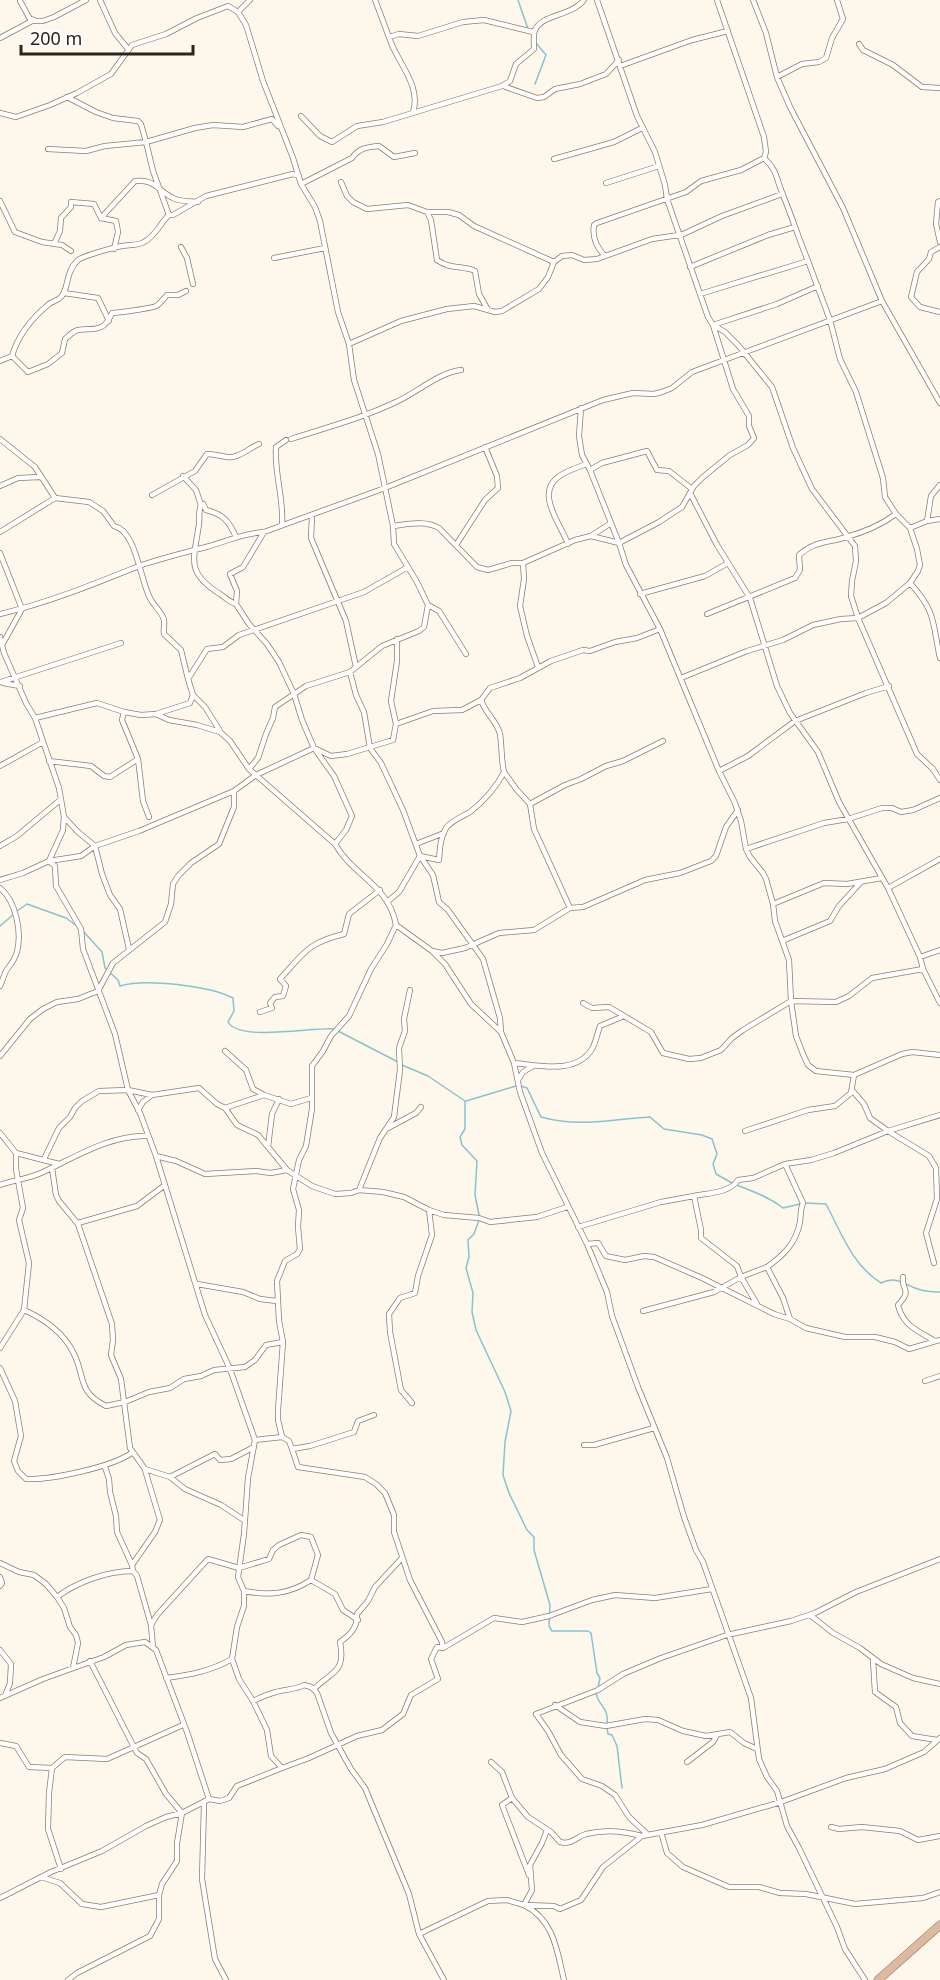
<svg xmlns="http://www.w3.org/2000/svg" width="940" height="1980" font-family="'Noto Sans',sans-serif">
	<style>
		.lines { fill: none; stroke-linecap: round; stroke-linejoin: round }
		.stream { stroke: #87c3cf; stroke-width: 1.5 }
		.street-casing { stroke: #8f7e67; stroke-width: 6 }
		.primary-casing { stroke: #90674a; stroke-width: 9 }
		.street { stroke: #fff; stroke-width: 4.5 }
		.primary { stroke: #ddb9a2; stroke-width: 8 }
	</style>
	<rect width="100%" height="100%" fill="#fef7ec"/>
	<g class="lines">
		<!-- stream -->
		<path class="stream" d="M518,0L528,29
			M535,84L546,55L536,43
			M17,911L27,904L66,918L77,926
			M0,926L14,914
			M83,931L102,952L105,968L118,980L120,986C145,978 210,986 233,998L234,1011L228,1022C239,1042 313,1027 334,1029
			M338,1031L398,1062
			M402,1065L428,1076L465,1101V1129L460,1137L462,1145L477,1161L475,1195L479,1215
			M521,1086L527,1088L541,1117C581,1128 610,1119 650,1117L664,1129L702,1135L712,1139L717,1154L713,1164L716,1174L732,1183
			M466,1101L516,1086
			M737,1185C753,1192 770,1197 783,1208L800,1204
			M805,1203L826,1204C841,1232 852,1265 881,1283C895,1276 902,1283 915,1288C922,1291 932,1292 940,1292
			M479,1220L474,1234L468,1240L469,1257L466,1268L473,1293L472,1312L476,1330L505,1392L511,1411L505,1442L503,1475L509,1493L527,1530L534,1537V1550L550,1605L549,1626L552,1631H588L591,1633L597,1673L600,1678L598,1688
			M596,1693C598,1706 609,1707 607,1723
			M607,1728L608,1734L612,1735L617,1746L622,1788"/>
		<!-- street casing -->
		<g class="street-casing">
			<path id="street" d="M100,0L115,33L128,49
				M375,0C381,15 386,30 392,45C401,66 421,88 413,112
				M753,0L766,33L777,77L790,107L843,208L882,301L940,403
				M20,1L30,19L34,20
				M238,12L246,25L263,81L293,158L301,184L315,207L320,221L338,312L349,344L354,380L378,454L393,526L394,544L417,582L428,605L424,627L419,631L382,646L350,672L306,686L275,707L273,718L266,734L258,758L249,769
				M389,37L399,34L418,36L463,22L484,20L533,32
				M0,38L32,21H43L54,17L86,0
				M859,44L863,50L893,65L922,87L940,88
				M620,66L692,40L728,31
				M777,77L802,64L819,62L826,58L832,38L843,19L837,0
				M503,86L537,98L544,97L555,89L580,84L606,74L619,60
				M0,113L16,117L50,105L77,93L111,74L132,45L166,34L197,18L228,6L238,12L250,0
				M301,116L320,136L332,142L357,126L383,122L502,86L510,81L516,64L534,49C534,42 533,35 535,30C542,14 572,16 584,0
				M48,149L86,151L105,146L146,142L141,124L138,121L113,118L96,112L67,97
				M554,159L614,142L642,128
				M341,182L347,196L353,202L367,209L408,205L427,212L431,220L437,260C451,270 463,265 475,271L479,294L488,310
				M606,183L659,166
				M301,184L352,158C359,148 367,147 379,146L394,157L415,153
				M0,201L15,232L42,242L62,245L71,251
				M940,201L938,202L936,224L940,242
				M427,212H448L459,215L474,226L554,262
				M169,215L153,171L146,142L195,128L213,125L243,127L272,119L278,126
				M101,218L135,181C155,179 157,190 173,198C180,202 190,201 198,202
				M679,236L722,216L782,194
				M54,244L60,231L61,218L71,207V202L94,204L101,218L116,221L118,232L114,249
				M181,247L187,258L193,284
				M940,247L931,252L929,259L917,272L911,297L920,307L940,312
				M605,256C597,248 592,237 594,225L597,223L686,192L701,181L741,170L764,158
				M274,258L325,248
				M808,261L830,320L840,359L856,392L883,478L885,497L896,514
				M690,267L768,235L795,227
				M64,293L98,298L109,321
				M700,294L808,261C799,239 792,217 783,195C776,179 778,171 764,158L766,152L764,137L717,0
				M713,325L725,332L738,345L772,387L793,448L812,489L855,546L856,561L852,581L851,596L858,618L917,754L933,769L940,780
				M713,325L777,304L818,286
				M349,344L401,321L447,309L474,306L495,312L502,311L539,289L548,277L554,262L562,256L572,255L584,260L597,259L652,239L679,235
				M12,356C18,335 32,318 49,304C53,301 57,301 61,297C69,289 65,272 78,260C83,256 115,247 122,246C130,244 137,246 144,242C156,236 160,223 169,215H173L206,196L293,174L299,176
				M0,361L12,356L28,372L48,364L62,353L65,339C69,336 73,331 78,330C94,328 104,333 112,313C117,313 153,308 156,306C160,304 164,298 167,295H178L186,291
				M581,408L579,436L582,455L590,470L619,543L626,565L660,629L719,771L735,803L741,821L746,849L750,857L763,873L766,879L773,904L775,921L789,960L791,1001L796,1036L803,1054L808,1065L816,1071L854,1075
				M0,439L35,467L55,498L89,502L103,511L114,526C137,531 140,582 151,600C155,607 162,612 164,620C165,625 163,629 164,634L181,650L188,679
				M291,439C328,427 360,419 396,402C416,393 440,372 461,370
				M590,470L602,463L647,451L657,470L669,471L692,489
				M183,476L196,490L201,505C198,512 200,517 199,524C194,560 185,572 220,594C226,598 229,602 236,604
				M0,486L18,478L40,477
				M690,493L717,545L750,598L777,686L790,713L818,752L839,802L888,888L920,957L923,969L940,1003
				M152,495L195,471L207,454C215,454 220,456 227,457C238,459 249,448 259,444
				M203,504L206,510C223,514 229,521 236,537
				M312,515L311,538L346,621L356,667
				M927,521L931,496L940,485
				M282,525C284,498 274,473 276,447L286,440
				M393,526C408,524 425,520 439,528L477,567L488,570L512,563H523L575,540L591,536L619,543L659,522L682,507L694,486L703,477L730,455L748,445L754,438L749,426V416L733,389L713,325L708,317L667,199L665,185L655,152L637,116L597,0
				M0,532L55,498
				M264,532L243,567L230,574L237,591L236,604L249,624L267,644L279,662L294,694L302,720L314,748L334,776L352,816L346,830L335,844C353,876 389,885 396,925L432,951L442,953L465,948L499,933L534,930L570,908L583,907L645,880L680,873L711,861L716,856L726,827L738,810
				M591,536L611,523
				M568,544C561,524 533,492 561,475C569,470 578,467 587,464
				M456,545L485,500L498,488L497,476L485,447
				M0,553L22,609L2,645
				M523,563L524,579L520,606L527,636L538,667
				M910,583C937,613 932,622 940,658
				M640,594L705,576L728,563
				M428,605L439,611L466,654
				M0,614C48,603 94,584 139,566C161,558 184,553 206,547C228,541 240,534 264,532L385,488L603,400L633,393L654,394L662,392L672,388L692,372L882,301
				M707,614L795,578L800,570L799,555C813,542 825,543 843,538C862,533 881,525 896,514L910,528L927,521L940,519
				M0,637L4,653L26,703L35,718L59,788L64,817L63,830L49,861L23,873L0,880
				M350,672L356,695L364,712L370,748L381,763L403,810L420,856L433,875L439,902L448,910L483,959L500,1018L501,1032L514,1063L520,1092L542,1153L587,1244L607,1292L612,1316L638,1387L667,1458L684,1517L696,1550L703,1562L751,1698L759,1759L767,1777L777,1791L787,1826L799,1848L837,1927L845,1949L865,1980
				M681,678L747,651L783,640L813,625L841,619L858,618L886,603L910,583L918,571L920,565L917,549L910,528
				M1,682L121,643
				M3,683L20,686
				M193,695L205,707L220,731
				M124,712L122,720L138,759
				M156,714L190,703L193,695L188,679L207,649L223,647L239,635L364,592L408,567
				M35,718L97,703L124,712L141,715L156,714L169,720L197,725L220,732L230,741L249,769L335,844
				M396,724L433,711L462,710L481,700L490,688L520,678L551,661L583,650L590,651L615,642L637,638L660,629
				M49,761L91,766L104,776L110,777L138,759L143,801L149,817
				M0,766L43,742
				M719,771L748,756L795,721L866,693L889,686
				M504,772L517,790L530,804L534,829L570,908
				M530,804L565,785L581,779L606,766L623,761L663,741
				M64,817L78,832L95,846L102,874L110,895L120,909L129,949
				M416,844L444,833
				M0,846L17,836L60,800
				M746,849L824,823L848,819L882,808H892L901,812L913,810L940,798
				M49,861L55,866L56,886L81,929L83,949L115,1034L128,1090L140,1113L156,1156L205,1315L230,1369L255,1440
				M49,861L81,856L95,846L139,831L189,810L234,791L256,775L314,748L331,756L347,754L393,740L396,724L391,701L397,661V639
				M0,888C16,901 22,932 17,952C15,959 12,963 8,968C4,973 3,980 0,986
				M888,888L940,859
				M387,902L399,892L420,856L439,860C440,849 440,838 446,828C451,821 463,816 470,812C484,801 496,788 504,772C501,759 502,747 500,734C497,721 485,713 481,700
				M773,904L824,883L847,884L882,878
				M396,925L387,944L371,969L349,1016L331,1036L323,1051L312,1066V1109L306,1146L299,1160L293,1189L299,1210L298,1227L300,1249L297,1254L285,1261L277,1281L279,1321L283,1342L278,1410V1420L282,1437L255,1440L248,1478L244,1534L238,1577L244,1591V1606L237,1627L232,1659L239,1679L253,1701C261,1697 268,1694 276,1692C286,1689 295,1690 304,1685L311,1687L317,1693L331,1733L351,1769L365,1788L409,1894L419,1934L444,1980
				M782,941L830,921L839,906L861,882
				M432,951L445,964L471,1004L501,1032
				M920,957L940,950
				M583,1003L592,1008L609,1007L651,1032L663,1053L689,1059L701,1058L721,1050L732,1038L743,1030L791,1001L836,1002L849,996L872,978L923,969
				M260,1012L272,1008L270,1003L275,997L283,996L286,986L280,979C304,953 307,943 344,934L349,914L380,890
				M225,1051L246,1070L253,1089L264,1095
				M0,1056L30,1019L43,1009L57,1002L78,999L98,991L113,963L165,922L171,904L173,884L178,876L191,863L219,844L234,807V791
				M514,1063C539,1065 576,1075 592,1049C596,1042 597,1034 600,1026L624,1016
				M518,1080L523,1072L533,1066
				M852,1090L864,1104L870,1118L888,1131L940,1115
				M279,1099L272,1114L268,1147L287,1170
				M225,1108L237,1125L258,1135L268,1147
				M138,1110L143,1102L152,1095
				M388,1128L416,1113L421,1107
				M745,1131L808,1110L835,1106L851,1093L854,1075L902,1054L912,1052L940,1055
				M0,1133L16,1153L59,1164
				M156,1156L176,1161L205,1174L256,1171L271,1173L287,1170L312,1186L335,1194L351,1193L359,1190L383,1192L404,1197L429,1210L444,1215L479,1218L490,1222L537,1217L567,1207
				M44,1159L59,1128L70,1117L75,1108L82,1101L99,1091L128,1090L152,1095L199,1088L217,1104L225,1108L264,1095L291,1104L311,1098
				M785,1164L803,1203C800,1210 801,1215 800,1222C796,1243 784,1255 767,1267L783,1298L790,1319
				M52,1168L56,1195L59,1201L78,1224L112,1324L113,1340L111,1355L121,1379L130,1448L145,1469L170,1477L185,1489L221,1505L244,1520
				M0,1185C13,1180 28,1179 41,1173C74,1158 109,1135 147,1136
				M359,1190L380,1138L394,1117L400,1070L399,1048L405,1031L404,1019L410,990
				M694,1196C708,1193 730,1193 738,1180L753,1178L785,1164L811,1160L834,1153L888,1131L929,1156L936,1168L937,1199L926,1233L934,1263
				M78,1223L137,1206L165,1185
				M578,1227L661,1202L694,1196L701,1230V1238L737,1266L741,1277L757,1304
				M587,1244L598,1243L606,1256L625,1260L644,1256L654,1257L702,1278L774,1314L790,1319L806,1328L845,1337H875L895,1342L909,1349L940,1340
				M903,1277C901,1291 913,1289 898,1305C903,1326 918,1331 935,1341
				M197,1284L243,1292L260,1299L277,1301
				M24,1310C44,1319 63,1332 73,1352C86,1376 76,1391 106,1406L125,1402L149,1392L170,1388L184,1379L201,1376L214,1370L245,1367L255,1360L266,1345L283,1342
				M643,1311L714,1292L741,1277L767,1267
				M0,1348L24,1310L29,1263L19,1220L23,1208L16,1169V1153
				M0,1368L15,1401L21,1436L14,1461L18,1471L26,1479C51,1480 113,1467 133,1452
				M925,1381L940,1376
				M412,1403L401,1390L390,1332L389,1314L400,1298L415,1293L418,1276L432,1235L429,1210
				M282,1437L289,1441L292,1449L310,1446L354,1432L358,1421L374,1415
				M584,1445H594L654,1428
				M105,1467L109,1479L110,1492L116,1516L117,1532L132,1565
				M170,1477L215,1454L220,1460L231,1459L254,1447
				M0,1563L19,1572L34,1575L46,1584L57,1597L64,1608L70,1627L76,1635L78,1643L73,1668
				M133,1571L132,1565L155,1532L160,1520L145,1470
				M0,1577L2,1583L0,1586
				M244,1591C269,1596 290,1594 311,1580
				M57,1597C77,1582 107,1571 133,1571L137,1576L151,1625
				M810,1615L833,1633L860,1648L881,1664L913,1678L940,1684
				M153,1647L151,1625L157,1615L208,1559L239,1568L269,1559L273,1550L279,1545L301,1535L311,1537L318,1555L311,1580L335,1594L343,1610L358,1620
				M443,1648L494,1618L522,1622L549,1616L592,1600L615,1595L655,1598L712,1589
				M0,1650L11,1664L10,1683L5,1696
				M873,1660L875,1692L896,1707L900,1723L912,1736L937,1740
				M166,1678C190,1675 211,1671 232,1659
				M314,1689C332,1671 346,1673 340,1642C350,1635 358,1627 357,1614L368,1601L375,1587L402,1558
				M0,1698L43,1679L104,1657L126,1645L145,1642L156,1650L187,1732L209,1799L182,1813L166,1817L146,1826L102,1851L51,1872L0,1898
				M253,1701L267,1730L271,1756L282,1768L309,1758L357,1736L382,1730L403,1714L411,1695L438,1679L431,1659L437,1647L443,1648L442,1642L410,1580L394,1532V1515L385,1493L376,1484L365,1477L298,1467L292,1449
				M555,1705L580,1722L606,1726L645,1719L658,1720L683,1731L706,1736L730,1732L744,1743L757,1749
				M0,1743L16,1746L29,1767L52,1768L65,1757L107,1759L183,1725
				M491,1762L502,1772L512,1798L528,1817L551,1832L560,1842C572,1845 576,1837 586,1834C605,1829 624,1831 642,1836
				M687,1762L713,1742L717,1735
				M52,1768L49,1793L48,1829L61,1869
				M512,1798L502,1805L529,1875
				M209,1799L220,1801L229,1798L237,1786L282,1768
				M204,1804L202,1879L215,1959L226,1980
				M831,1827L839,1829L862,1827L900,1831L918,1840L940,1836
				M547,1830L542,1843L530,1865L532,1890L524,1905C554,1920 557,1950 564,1980
				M661,1832L667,1853L683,1867L729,1887H759L780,1893L806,1894L855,1904L923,1898L940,1892
				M647,1834L629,1817L615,1795L602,1786L582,1779L561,1755L548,1731L536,1714L598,1690L623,1674L661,1658L727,1635L791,1621L815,1613L856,1592L940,1559
				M41,1877L60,1883L82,1904L101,1907L159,1895
				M419,1934L488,1901L507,1900L524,1905L554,1906L560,1909L581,1900L603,1867L642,1836L702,1825L781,1802L846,1778L885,1769L924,1752L940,1738
				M68,1980L77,1973L150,1936L159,1919V1895L162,1884L177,1861V1843L182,1813L166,1794L146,1759L137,1753L90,1661"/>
		</g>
		<!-- primary casing -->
		<g class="primary-casing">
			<path id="primary" d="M878,1980L940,1925"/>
		</g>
		<!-- street -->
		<use href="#street" class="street"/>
		<!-- primary -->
		<use href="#primary" class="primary"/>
	</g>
	<!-- scale -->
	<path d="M21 45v9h172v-9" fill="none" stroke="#2c251b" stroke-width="3"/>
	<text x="30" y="45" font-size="18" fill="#2c251b" stroke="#ffffff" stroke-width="4.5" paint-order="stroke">200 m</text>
</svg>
